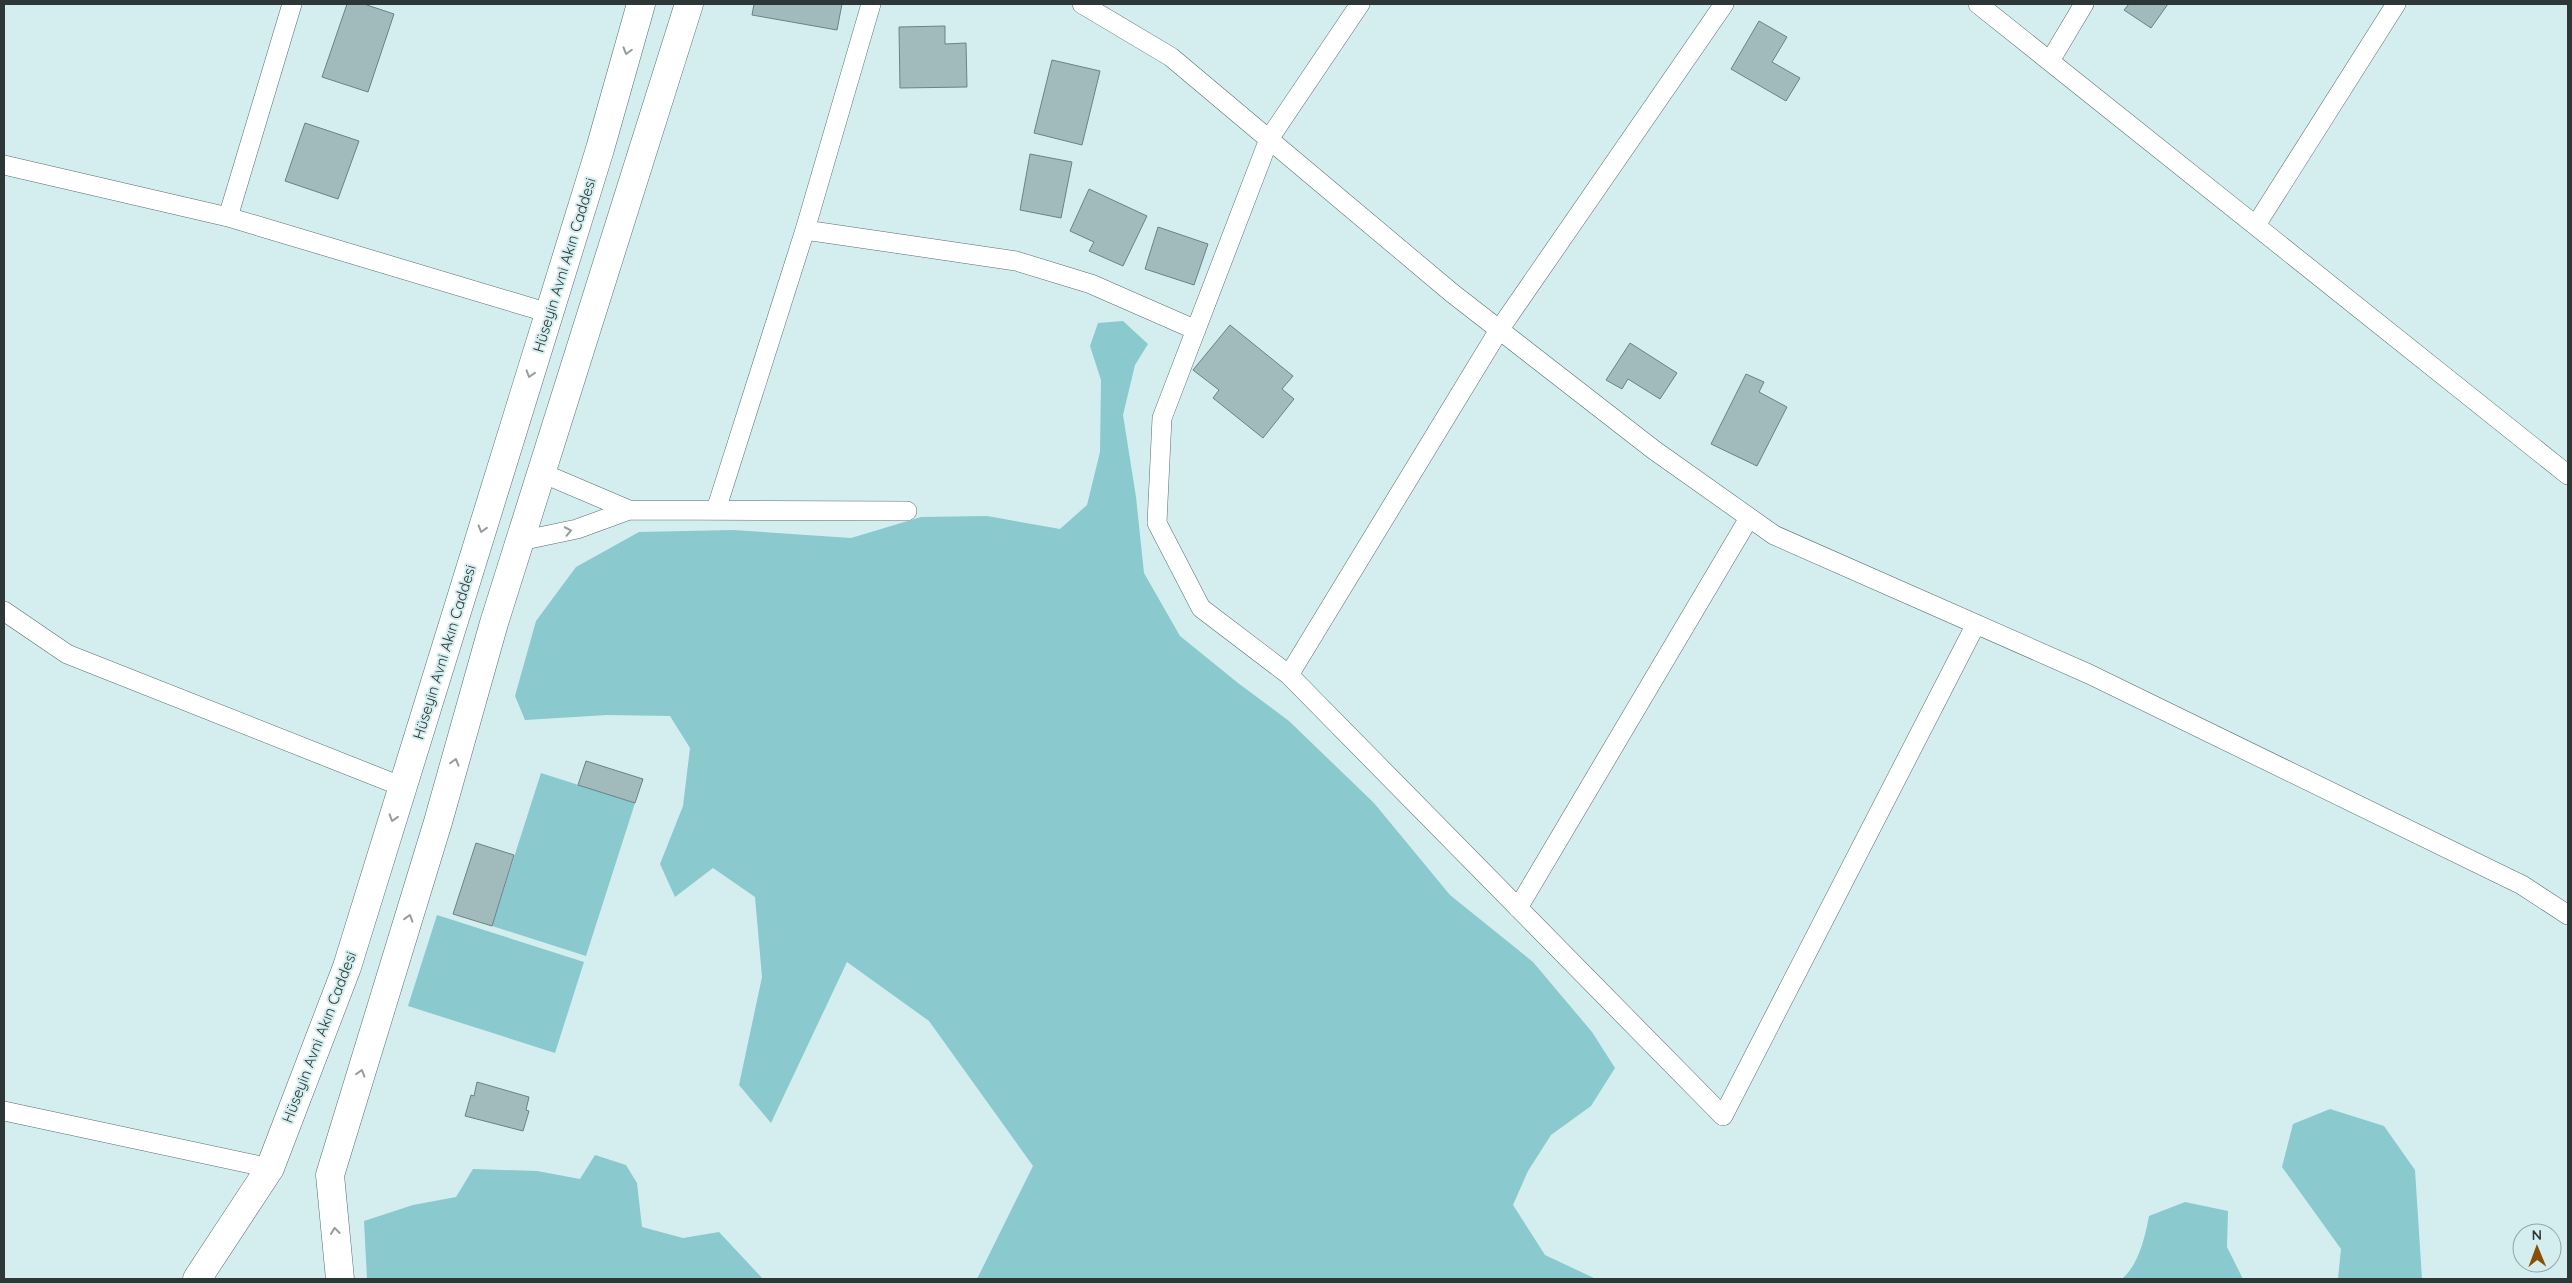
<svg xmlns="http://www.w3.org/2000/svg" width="2572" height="1283" font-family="Quicksand,sans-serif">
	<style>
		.green { fill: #8ac9cd }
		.building { fill: #a1babb; stroke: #6a8283 }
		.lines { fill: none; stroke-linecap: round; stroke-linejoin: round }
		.minor-casing { stroke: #576e70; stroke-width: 20 }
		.secondary-casing { stroke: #576e70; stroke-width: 29 }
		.minor { stroke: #fff; stroke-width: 19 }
		.secondary { stroke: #fff; stroke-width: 28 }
		.oneway { stroke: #969b9b }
		.labels { text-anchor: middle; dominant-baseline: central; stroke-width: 4; stroke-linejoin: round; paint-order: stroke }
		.street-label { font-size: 15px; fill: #2d3737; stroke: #d4eeef }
	</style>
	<rect width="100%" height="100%" fill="#d4eeef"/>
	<!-- green -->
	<path class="green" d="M1123,321L1148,344L1135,365L1123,415L1136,497L1144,573L1180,636L1238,683L1289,721L1374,803L1450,895L1533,962L1592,1032L1615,1068L1591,1106L1551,1135L1528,1171L1513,1205L1545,1255L1596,1279H977L1033,1166L929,1021L847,962L771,1123L739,1085L762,977L755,897L713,868L675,897L660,864L683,806L690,748L670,716L607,715L525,720L515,696L536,621L576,567L639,532L733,530L851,538L921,517L987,516L1060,529L1087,505L1100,452L1101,380L1090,346L1098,323Z
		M541,773L635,803L586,956L492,926Z
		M437,915L584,962L555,1053L408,1006Z
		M2330,1109L2384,1126L2415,1170L2422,1279H2338L2341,1249L2282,1167L2293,1124Z
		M595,1155L626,1165L637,1183L642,1227L683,1238L719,1232L763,1279H367L364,1221L413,1205L456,1197L473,1169L537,1171L580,1179Z
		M2185,1202L2228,1211L2227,1247L2243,1279H2122C2139,1264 2145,1237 2149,1216Z"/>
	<!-- building -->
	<path class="building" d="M347,4H364L394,14L368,92L322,77Z
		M754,4H842L837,30L752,15Z
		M2129,4H2168L2151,28L2124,10Z
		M1759,21L1787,37L1772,62L1800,78L1786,101L1731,69Z
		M945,26V44L966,43L967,87L900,88L899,27Z
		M1052,60L1100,71L1082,145L1034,133Z
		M305,123L359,141L338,199L285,181Z
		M1030,154L1072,162L1061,218L1020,210Z
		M1089,189L1147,216L1123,266L1089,251L1094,242L1070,231Z
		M1158,227L1208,244L1194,285L1145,269Z
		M1230,325L1293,376L1282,389L1294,399L1263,438L1213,398L1219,390L1193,370Z
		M1630,343L1677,373L1660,399L1628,379L1622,389L1606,380Z
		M1746,374L1764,382L1759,392L1787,407L1757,466L1711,444Z
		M586,761L643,779L635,803L578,785Z
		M476,843L514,855L492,926L453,914Z
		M477,1082L529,1097L526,1110L529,1111L523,1131L465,1116L471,1095L474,1096Z"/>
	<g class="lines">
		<!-- minor casing -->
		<g class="minor-casing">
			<path id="minor" d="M1082,4L1171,57L1452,293L1654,450L1774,535L2089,674L2522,885L2568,915
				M1360,4L1269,139L1162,418L1157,523L1201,608L1289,675L1723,1116L1976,624
				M1978,4L2568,475
				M2050,61L2084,4
				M4,165L228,217L549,313
				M228,217L292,4
				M2256,225L2396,4
				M805,230L1016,261L1091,284L1196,330
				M542,473L629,510
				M716,510L805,230L871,4
				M520,541L577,529L629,510L907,511
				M4,611L67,654L403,787
				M1289,675L1499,330L1724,4
				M1518,908L1749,518
				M4,1111L270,1168"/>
		</g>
		<!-- secondary casing -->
		<g class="secondary-casing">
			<path id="secondary" d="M197,1279L270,1168L347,967L600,149L641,4
				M340,1279L330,1175L438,822L494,623L689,4"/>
		</g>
		<!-- minor -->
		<use href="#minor" class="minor"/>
		<!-- secondary -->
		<use href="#secondary" class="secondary"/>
	</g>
	<!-- one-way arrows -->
	<defs><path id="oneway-chevron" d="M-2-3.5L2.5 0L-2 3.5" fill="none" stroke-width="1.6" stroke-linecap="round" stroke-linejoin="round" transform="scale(1.25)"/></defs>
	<g class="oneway">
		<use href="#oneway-chevron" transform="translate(627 51) rotate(106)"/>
		<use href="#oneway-chevron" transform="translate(530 374) rotate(107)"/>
		<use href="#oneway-chevron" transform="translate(482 529) rotate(107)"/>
		<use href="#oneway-chevron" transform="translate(568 531) rotate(-12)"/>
		<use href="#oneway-chevron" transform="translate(455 762) rotate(-74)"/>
		<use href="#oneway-chevron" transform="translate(393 818) rotate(107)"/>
		<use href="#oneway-chevron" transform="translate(409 918) rotate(-73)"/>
		<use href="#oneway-chevron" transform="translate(361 1073) rotate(-73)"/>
		<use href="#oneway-chevron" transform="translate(335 1231) rotate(-96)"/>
	</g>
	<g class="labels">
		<!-- street labels -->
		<g class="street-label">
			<text transform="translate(564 265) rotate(-73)">Hüseyin Avni Akın Caddesi</text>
			<text transform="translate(444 652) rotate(-73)">Hüseyin Avni Akın Caddesi</text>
			<text transform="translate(319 1037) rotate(-69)">Hüseyin Avni Akın Caddesi</text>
		</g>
	</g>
	<!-- border -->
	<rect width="2572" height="1283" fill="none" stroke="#2d3737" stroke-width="10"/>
	<!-- north arrow -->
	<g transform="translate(2537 1248) rotate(359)"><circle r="24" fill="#d4eeef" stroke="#91a5a5"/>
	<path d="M0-4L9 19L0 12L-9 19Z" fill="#885102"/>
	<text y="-8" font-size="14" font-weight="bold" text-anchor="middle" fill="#2d3737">N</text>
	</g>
</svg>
